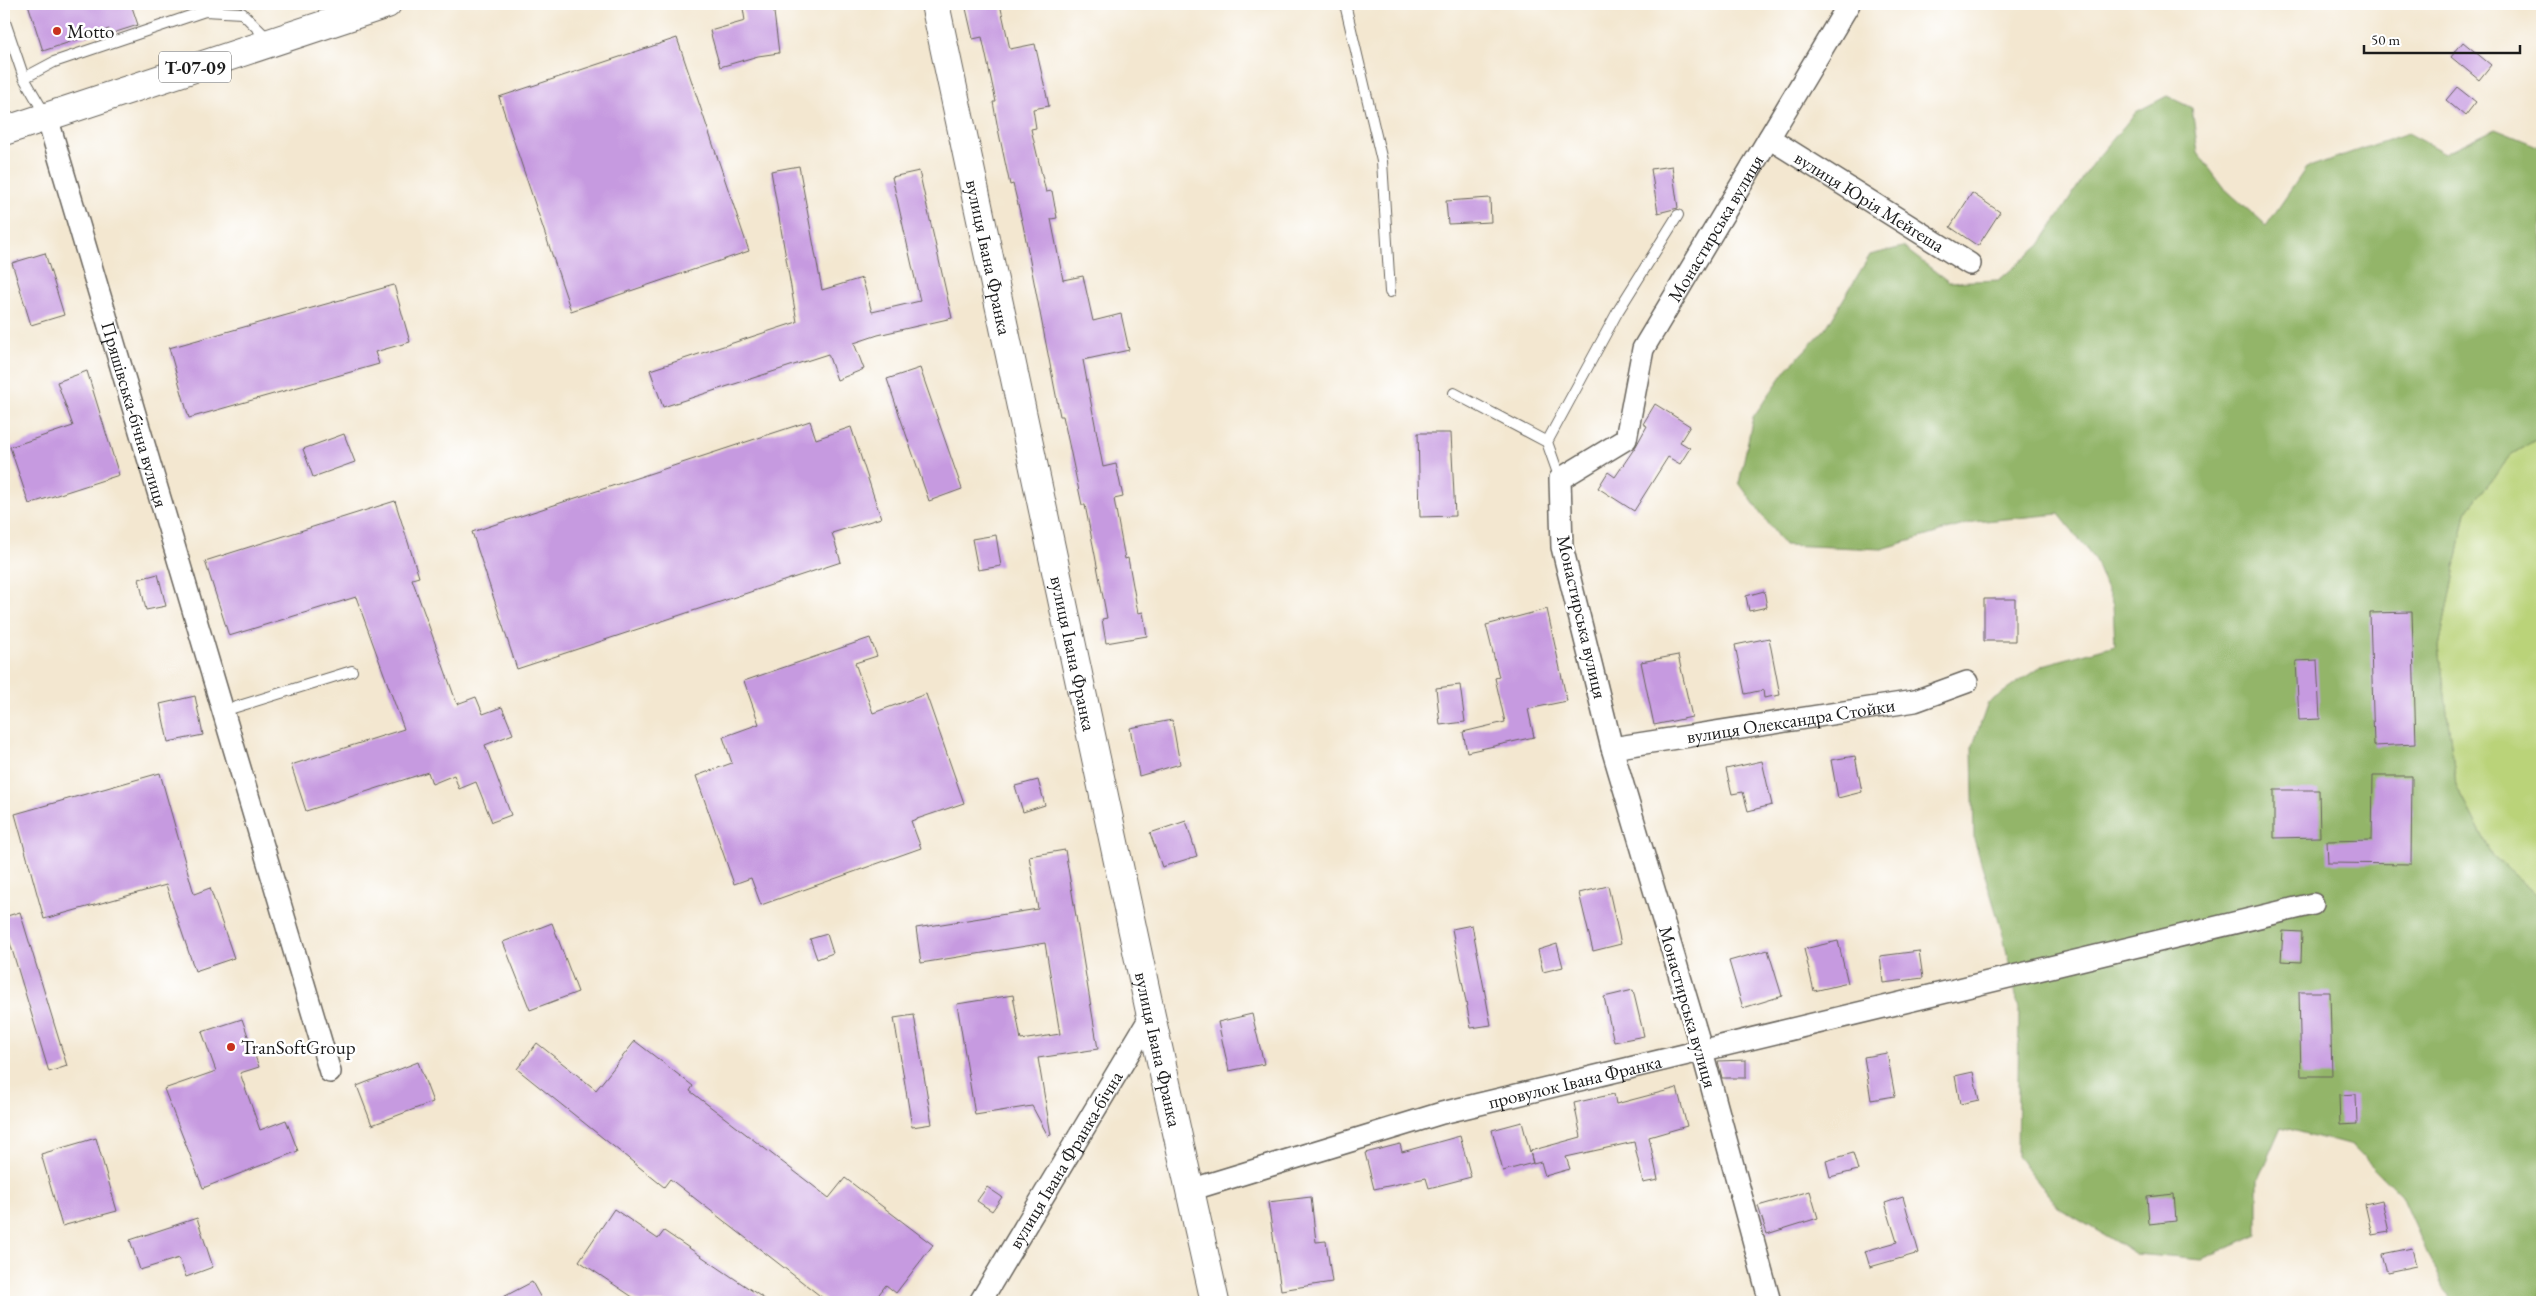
<svg xmlns="http://www.w3.org/2000/svg" width="2546" height="1306" font-family="'EB Garamond',serif">
	<style>
		.green { fill: #bad379; stroke: #6b784a }
		.forest { fill: #93b569; stroke: #586842 }
		.building { fill: #c69ae0 }
		.lines { fill: none; stroke-linecap: round; stroke-linejoin: round }
		.lane-casing { stroke: #67635b; stroke-width: 12 }
		.street-casing { stroke: #67635b; stroke-width: 24 }
		.secondary-casing { stroke: #67635b; stroke-width: 30 }
		.primary-casing { stroke: #67635b; stroke-width: 30 }
		.lane { stroke: #fff; stroke-width: 10 }
		.street { stroke: #fff; stroke-width: 21 }
		.secondary { stroke: #fff; stroke-width: 28 }
		.primary { stroke: #fff; stroke-width: 28 }
		.poi-dot { fill: #c8321e; stroke: #fff; stroke-width: 2 }
		.labels { text-anchor: middle; dominant-baseline: central; stroke-width: 5; stroke-linejoin: round; paint-order: stroke }
		.shield { fill: #fff; stroke: #606060; stroke-width: 1 }
		.shield-label { font-size: 18px; font-weight: bold; fill: #1c1c1c }
		.poi-label { font-size: 19px; fill: #1c1c1c; stroke: #fff; text-anchor: start }
		.street-label { font-size: 19px; fill: #1c1c1c; stroke: #fff }
	</style>
	<rect width="100%" height="100%" fill="#fff"/>
	<filter id="ink" filterUnits="userSpaceOnUse"><feTurbulence type="fractalNoise" baseFrequency=".02" numOctaves="2"/><feDisplacementMap in="SourceGraphic" scale="10" xChannelSelector="R" yChannelSelector="G"/><feConvolveMatrix kernelMatrix="1 2 1 2 8 2 1 2 1" color-interpolation-filters="sRGB"/></filter>
	<filter id="wash" filterUnits="userSpaceOnUse"><feTurbulence type="fractalNoise" baseFrequency=".0096" numOctaves="4" result="noise"/><feDisplacementMap in="SourceGraphic" scale="20" xChannelSelector="R" yChannelSelector="G"/><feGaussianBlur stdDeviation="1.12" result="paint"/><feColorMatrix in="noise" values="0 0 0 0 0 0 0 0 0 0 0 0 0 0 0 0 0 1.4 0 .05"/><feComposite in="paint" operator="in"/></filter>
	<g filter="url(#wash)">
		<rect width="100%" height="100%" fill="#f3e7d0"/>
		<!-- green -->
		<path class="green" d="M2542,436V899L2493,856L2456,785L2439,647L2466,512L2512,454Z"/>
		<!-- forest -->
		<path class="forest" d="M2167,96L2192,108L2198,153L2223,187L2266,226L2306,168L2408,133L2445,153L2495,129L2542,148V436L2512,454L2466,512L2439,647L2456,785L2493,856L2542,899V1302H2455L2443,1289L2402,1196L2352,1146L2281,1127L2258,1179V1235L2202,1260L2136,1254L2059,1208L2017,1156L2019,1009L2003,935L1974,839L1972,748L1988,703L2043,665L2115,645L2113,605L2094,558L2059,514L1974,522L1882,549L1784,545L1739,483L1753,417L1787,369L1826,328L1870,255L1903,247L1949,282L1999,280L2040,245L2092,164L2136,112Z"/>
		<g id="blocks">
			<!-- building -->
			<path class="building" d="M28,4H131L138,25L110,34L109,29L43,51Z
				M773,4L779,53L758,56L720,67L710,31L745,21L743,8Z
				M965,4H1000L1010,49L1035,44L1049,106L1033,109L1036,128L1031,129L1046,192L1052,191L1057,218L1051,219L1063,280L1083,276L1093,321L1121,314L1129,350L1083,360L1103,467L1116,464L1123,497L1114,499L1125,559L1128,558L1138,613L1143,612L1147,636L1106,643L1102,619L1107,618L1094,550L1085,505H1082L1063,416H1060L1023,225L1013,184L1010,185L998,129L993,102H996L982,37L973,39Z
				M677,38L749,251L571,311L499,97Z
				M2463,42L2491,65L2479,80L2451,57Z
				M2457,87L2476,102L2465,116L2446,100Z
				M799,166L822,290L862,278L872,312L920,301L892,177L919,171L952,318L878,335L854,343L864,369L837,380L828,354L663,407L650,370L797,322L771,171Z
				M1672,166L1678,208L1658,213L1651,169Z
				M1972,193L2000,212L1978,246L1950,227Z
				M1490,198L1491,222L1448,224L1446,201Z
				M45,253L64,315L31,325L12,263Z
				M394,285L410,342L375,352L379,364L189,418L169,348Z
				M920,368L962,489L929,501L887,379Z
				M87,371L119,475L29,504L10,447L73,426L57,382Z
				M1655,404L1690,426L1680,442L1690,448L1680,464L1668,457L1634,511L1598,488L1608,472L1615,477L1636,446L1647,426L1643,424Z
				M810,421L816,439L851,427L881,518L832,533L841,562L517,669L472,532Z
				M1418,433H1451L1455,516L1420,517Z
				M344,434L355,462L313,477L303,449Z
				M395,501L419,577L412,579L457,704L476,697L483,714L502,707L513,734L485,745L511,815L492,822L476,782L459,789L454,775L432,784L428,772L306,811L291,765L404,729L356,597L229,636L205,561Z
				M996,535L1001,566L978,570L972,539Z
				M158,574L166,606L146,610L139,579Z
				M1764,591L1767,607L1749,611L1746,596Z
				M1984,599H2015V641H1984Z
				M1547,609L1567,701L1528,709L1534,737L1467,752L1463,732L1505,722L1495,678L1499,677L1486,625Z
				M2412,612L2416,744L2374,746L2370,613Z
				M870,638L877,656L855,663L873,713L926,694L964,803L911,821L921,848L761,905L751,878L734,884L696,776L732,763L723,737L759,724L744,681Z
				M1769,638L1780,695L1764,698L1763,690L1745,694L1735,645Z
				M1678,655L1692,717L1654,725L1641,662Z
				M2317,660L2320,719L2299,720L2296,661Z
				M1460,685L1465,722L1440,725L1436,688Z
				M195,696L203,735L168,742L160,704Z
				M1172,720L1180,764L1139,776L1130,728Z
				M1855,756L1862,792L1838,798L1831,760Z
				M1762,761L1772,805L1748,811L1743,792L1732,794L1726,769Z
				M160,773L194,894L210,888L234,958L195,971L166,885L44,919L15,814Z
				M2373,776H2412L2411,864L2328,863L2327,841L2372,840Z
				M1038,780L1045,805L1023,812L1015,786Z
				M2274,790H2319L2320,837L2274,838Z
				M1186,821L1197,856L1162,867L1150,833Z
				M1065,850L1098,1049L1038,1058L1051,1135L1048,1136L1032,1106L975,1115L957,1004L1013,995L1021,1040L1060,1034L1045,943L921,963L916,928L1038,909L1029,856Z
				M1608,886L1621,944L1593,951L1579,893Z
				M20,912L67,1066L49,1072L4,923V917Z
				M552,923L578,992L530,1010L503,942Z
				M1472,925L1491,1025L1471,1028L1452,929Z
				M2283,931L2302,932L2301,962L2281,961Z
				M827,934L833,953L817,959L810,939Z
				M1838,941L1848,983L1814,991L1804,949Z
				M1557,944L1563,967L1543,972L1538,950Z
				M1768,950L1782,996L1743,1008L1729,961Z
				M1919,951L1923,978L1883,983L1880,956Z
				M1633,990L1644,1036L1614,1042L1604,997Z
				M2299,992H2330L2332,1076H2301Z
				M1252,1014L1264,1064L1229,1071L1218,1022Z
				M914,1015L932,1124L912,1127L894,1018Z
				M242,1019L259,1067L240,1073L260,1130L286,1120L298,1151L203,1188L164,1089L216,1071L202,1032Z
				M635,1041L693,1086L690,1091L829,1198L845,1178L933,1245L896,1293L886,1285L873,1302H828L670,1179L664,1187L517,1069L537,1043L596,1090Z
				M1887,1053L1895,1096L1871,1100L1864,1057Z
				M1746,1060V1078H1722L1718,1061Z
				M418,1062L433,1102L372,1125L357,1086Z
				M1973,1072L1979,1100L1960,1104L1955,1076Z
				M1677,1088L1687,1126L1649,1137L1658,1180L1643,1183L1634,1142L1566,1157L1570,1169L1545,1176L1541,1162L1533,1164L1530,1151L1581,1137L1574,1103L1614,1094L1616,1104Z
				M2356,1094L2357,1124L2340,1125L2339,1095Z
				M1522,1122L1533,1163L1503,1171L1492,1130Z
				M1460,1136L1471,1177L1429,1188L1426,1178L1374,1189L1365,1153L1400,1144L1402,1152Z
				M96,1138L117,1211L62,1226L41,1154Z
				M1853,1153L1858,1170L1830,1177L1826,1161Z
				M987,1187L1002,1197L992,1211L977,1201Z
				M1810,1191L1818,1218L1767,1234L1758,1206Z
				M2174,1194L2176,1221L2149,1224L2147,1197Z
				M1311,1197L1316,1242L1326,1241L1332,1282L1281,1290L1268,1202Z
				M1903,1197L1919,1253L1870,1267L1865,1251L1897,1242L1885,1203Z
				M2382,1200L2389,1232L2372,1235L2365,1204Z
				M614,1209L658,1239L664,1231L769,1302H640L579,1261Z
				M197,1218L213,1267L186,1277L179,1258L140,1270L130,1240Z
				M2412,1248L2416,1266L2387,1272L2382,1254Z
				M532,1282L543,1302H494Z"/>
		</g>
	</g>
	<g filter="url(#ink)">
		<use href="#blocks" fill-opacity="0" stroke="#67635b" stroke-width="1"/>
		<g class="lines">
			<!-- lane casing -->
			<g class="lane-casing">
				<path id="lane" d="M1345,4L1382,161L1390,292
					M4,19L24,78L46,116
					M24,78L54,62L205,11L242,13L269,40
					M1454,393L1547,442
					M1560,479L1547,442L1618,311L1678,215
					M223,711L352,671"/>
			</g>
			<!-- street casing -->
			<g class="street-casing">
				<g id="street">
					<path id="s1" d="M47,117L330,1072"/>
					<path id="s2" d="M1769,138L1970,264"/>
					<path id="s3" d="M1612,748L1915,701L1967,682"/>
					<path id="s4" d="M1190,1190L1442,1113L2313,904"/>
					<path id="s5" d="M980,1302L1151,1016"/>
					<path id="s6" d="M1770,1302L1702,1051L1612,748L1562,547L1560,479L1626,439L1643,349L1849,4"/>
				</g>
			</g>
			<!-- secondary casing -->
			<g class="secondary-casing">
				<g id="secondary">
					<path id="s7" d="M935,4L1151,1016L1215,1302"/>
				</g>
			</g>
			<!-- primary casing -->
			<g class="primary-casing">
				<path id="primary" d="M4,131L387,4"/>
			</g>
			<!-- lane -->
			<use href="#lane" class="lane"/>
			<!-- street -->
			<use href="#street" class="street"/>
			<!-- secondary -->
			<use href="#secondary" class="secondary"/>
			<!-- primary -->
			<use href="#primary" class="primary"/>
		</g>
	</g>
	<!-- markers -->
	<g class="poi-dot">
		<circle cx="57" cy="31" r="5"/>
		<circle cx="231" cy="1047" r="5"/>
	</g>
	<g class="labels">
		<!-- shield labels -->
		<rect class="shield" x="159" y="51.5" width="72" height="31" rx="4"/>
		<g class="shield-label">
			<text x="195" y="67">Т-07-09</text>
		</g>
		<!-- poi labels -->
		<g class="poi-label">
			<text x="67" y="31">Motto</text>
			<text x="241" y="1047">TranSoftGroup</text>
		</g>
		<!-- street labels -->
		<g class="street-label">
			<text stroke="none"><textPath href="#s2" startOffset="119">вулиця Юрія Мейгеша</textPath></text>
			<text stroke="none"><textPath href="#s6" startOffset="1161">Монастирська вулиця</textPath></text>
			<text stroke="none"><textPath href="#s7" startOffset="259">вулиця Івана Франка</textPath></text>
			<text stroke="none"><textPath href="#s1" startOffset="310">Пряшівська-бічна вулиця</textPath></text>
			<text transform="translate(1582 617) rotate(77)">Монастирська вулиця</text>
			<text stroke="none"><textPath href="#s7" startOffset="664">вулиця Івана Франка</textPath></text>
			<text stroke="none"><textPath href="#s3" startOffset="181">вулиця Олександра Стойки</textPath></text>
			<text transform="translate(1688 1007) rotate(74)">Монастирська вулиця</text>
			<text stroke="none"><textPath href="#s7" startOffset="1069">вулиця Івана Франка</textPath></text>
			<text stroke="none"><textPath href="#s4" startOffset="400">провулок Івана Франка</textPath></text>
			<text stroke="none"><textPath href="#s5" startOffset="166">вулиця Івана Франка-бічна</textPath></text>
		</g>
	</g>
	<!-- margin -->
	<rect width="2546" height="1306" fill="none" stroke="#fff" stroke-width="20"/>
	<!-- scale -->
	<path d="M2364 45v8h156v-8" fill="none" stroke="#1c1c1c" stroke-width="2.5"/>
	<text x="2371" y="45" font-size="15" fill="#1c1c1c" stroke="#ffffff" stroke-width="4" paint-order="stroke">50 m</text>
</svg>
